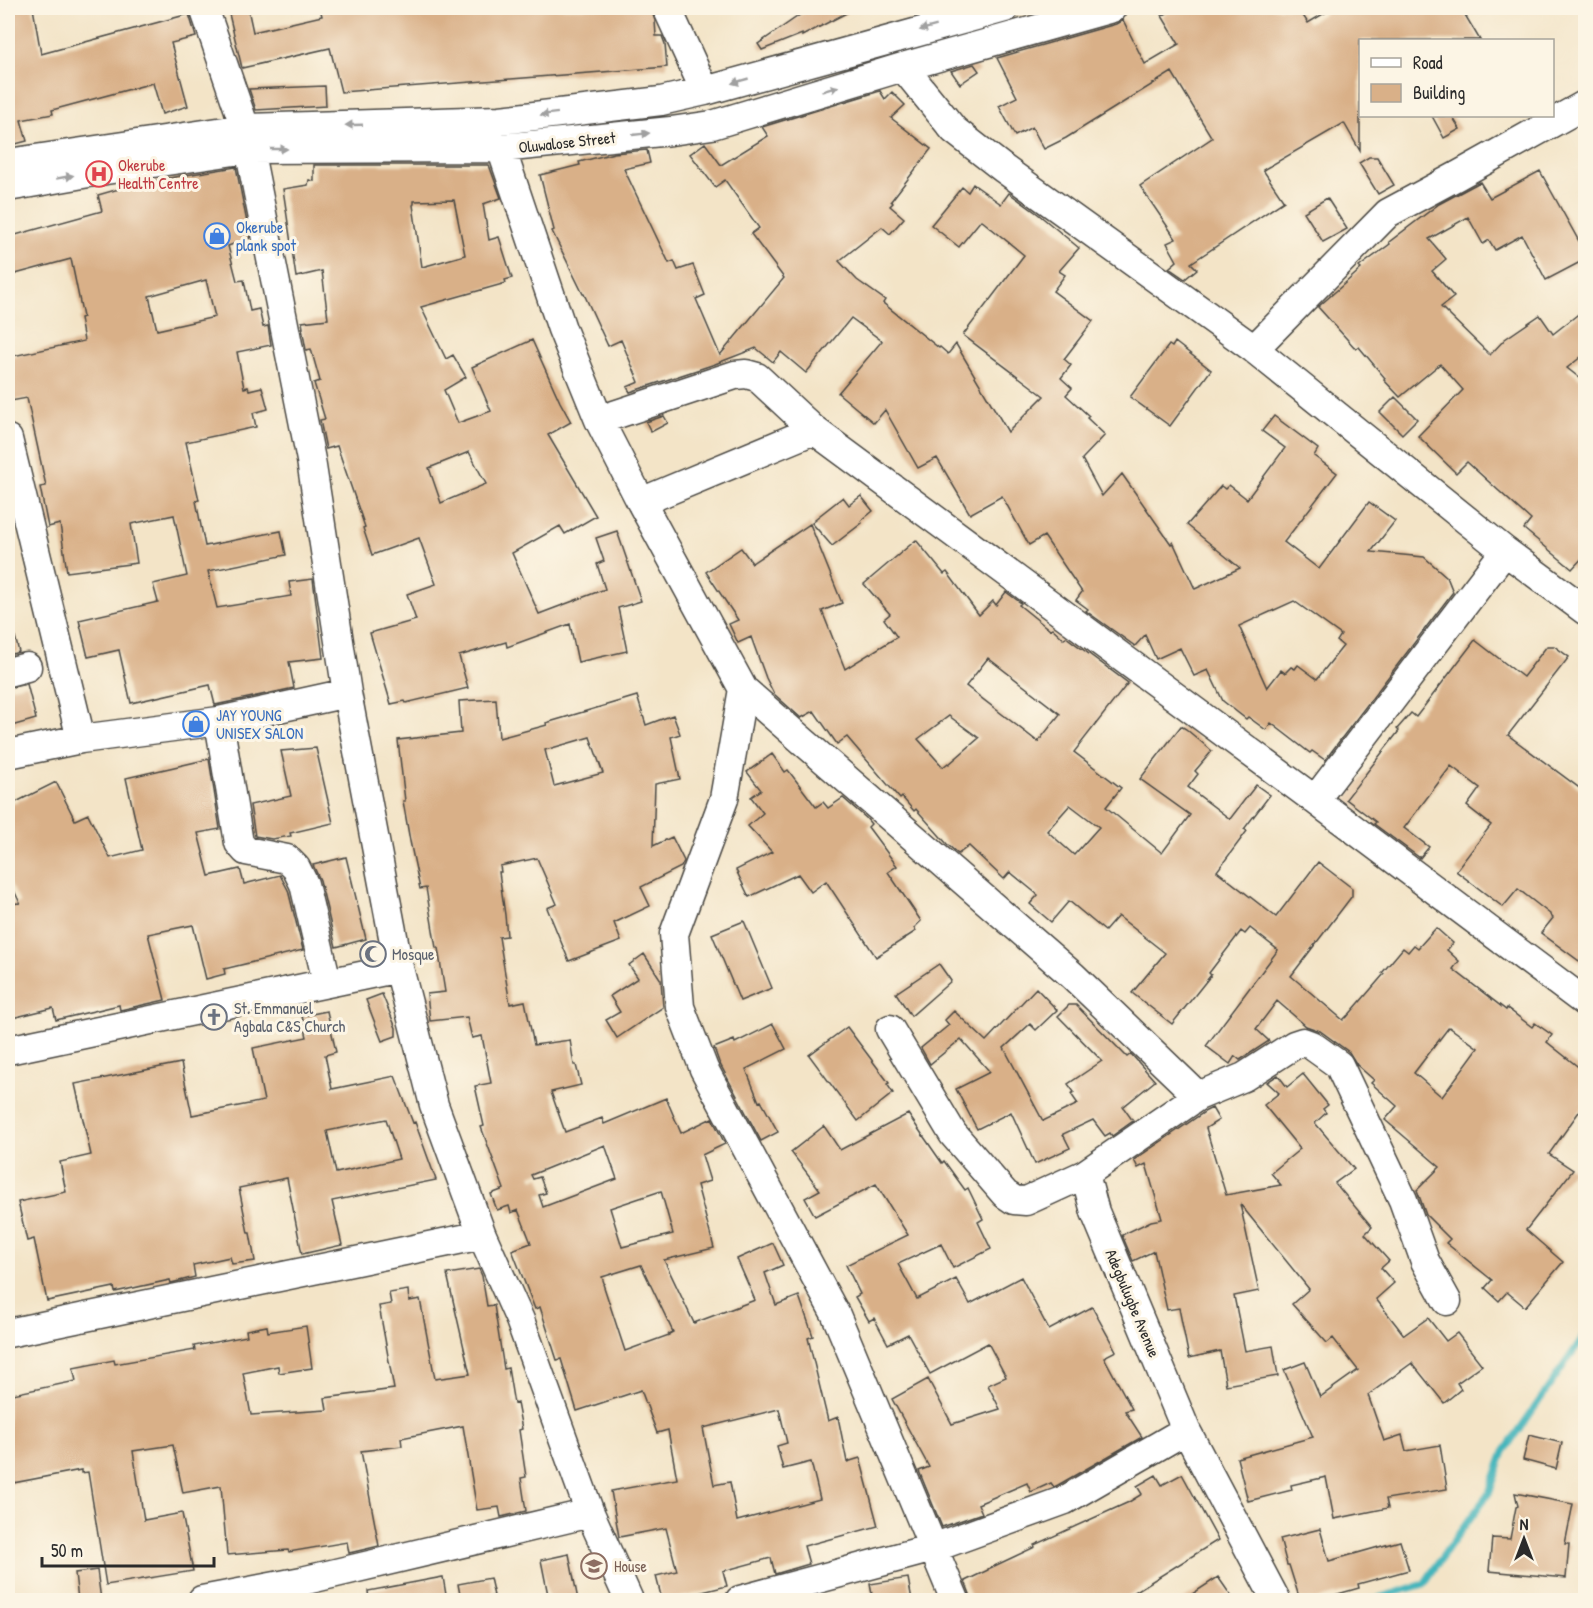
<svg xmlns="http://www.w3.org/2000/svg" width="1593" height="1608" font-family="'Patrick Hand',sans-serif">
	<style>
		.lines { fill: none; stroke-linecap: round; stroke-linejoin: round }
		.stream { stroke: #45b5bc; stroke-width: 7 }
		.building { fill: #d9b088; fill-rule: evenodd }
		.minor-casing { stroke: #494742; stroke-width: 31 }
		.minor { stroke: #fff; stroke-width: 28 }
		.oneway { fill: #a0a0a0 }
		.labels { text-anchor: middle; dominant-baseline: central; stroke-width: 6; stroke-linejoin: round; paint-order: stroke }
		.street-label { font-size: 16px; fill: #2b2b2b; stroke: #fcf5e5 }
		.health-label { font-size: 16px; fill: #be3a42; stroke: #fcf5e5; text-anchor: start }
		.shop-label { font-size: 16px; fill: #366cbe; stroke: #fcf5e5; text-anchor: start }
		.worship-label { font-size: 16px; fill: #5b616d; stroke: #fcf5e5; text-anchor: start }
		.education-label { font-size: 16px; fill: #785e54; stroke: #fcf5e5; text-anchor: start }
	</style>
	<rect width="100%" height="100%" fill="#fcf5e5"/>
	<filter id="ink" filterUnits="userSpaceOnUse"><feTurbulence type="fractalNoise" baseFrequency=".0167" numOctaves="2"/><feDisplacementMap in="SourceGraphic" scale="12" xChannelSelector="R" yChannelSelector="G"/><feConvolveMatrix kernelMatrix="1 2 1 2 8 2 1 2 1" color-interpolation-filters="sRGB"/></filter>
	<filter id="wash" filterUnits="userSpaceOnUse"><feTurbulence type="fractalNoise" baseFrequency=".008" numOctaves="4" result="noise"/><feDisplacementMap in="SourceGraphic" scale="24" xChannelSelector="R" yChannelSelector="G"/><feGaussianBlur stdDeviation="1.35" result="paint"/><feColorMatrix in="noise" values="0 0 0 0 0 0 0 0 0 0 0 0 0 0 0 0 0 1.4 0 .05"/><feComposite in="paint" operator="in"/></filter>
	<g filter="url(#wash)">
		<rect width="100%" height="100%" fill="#f3e4c7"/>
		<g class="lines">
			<!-- stream -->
			<path class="stream" d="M1372,1600L1424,1584L1451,1544L1489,1493L1504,1452L1586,1333"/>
		</g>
		<g id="blocks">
			<!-- building -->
			<path class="building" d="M8,8H33L41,54L189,14L196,37L171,43L188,106L162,114L153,83L52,110L53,114L21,120L27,141L8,146Z
				M320,8H448L449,14L545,8H651L655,21L656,36H662L665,44L667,67L341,92L330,48L242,68L229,14L248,9L253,32L322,16Z
				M810,8H856L802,36V34L762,50L758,44Z
				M1175,8H1298L1308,23L1333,8H1461L1480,40H1360V151L1344,123L1263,170L1284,201L1191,263L1197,269L1185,279L1169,268L1177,261L1167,243L1176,239L1140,186L1212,138L1172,72L1066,138L1044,149L1032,127L1015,136L999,106L1017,97L997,58L1116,24L1123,20L1145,64L1179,44L1162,16Z
				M974,64L979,71L960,84L951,71Z
				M325,86L326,106L256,110L249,89Z
				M880,91L885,99L892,92L905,105L891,118L931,149L891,201L893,203L890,206L904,218L890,234L882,227L839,261L857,280L885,300L883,303L939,348L940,347L948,354L956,344L1008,432L1044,396L963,335L1024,255L981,220L959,247L931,225L962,187L968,192L973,184L1001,204L1009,193L1038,214L1079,248L1059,271L1065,275L1053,291L1093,321L1064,359L1071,365L1061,378L1072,388L1066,395L1089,416L1087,418L1105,435L1082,459L1102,496L1122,474L1171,544L1173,542L1195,589L1240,568L1187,525L1221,486L1225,489L1229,485L1247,499L1285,448L1262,431L1274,416L1318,449L1314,456L1337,473L1284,542L1319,569L1369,502L1395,521L1371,552L1424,557L1447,577L1453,592L1325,760L1312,751L1310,753L1271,723L1266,730L1248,717L1246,719L1223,701L1208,670L1194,676L1180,648L1156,659L1145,635L1135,646L1086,611L1088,609L1076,600L1082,592L1044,536L1029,545L1002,496L970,514L937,458L918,468L885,410L874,423L838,393L882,341L851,318L806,373L781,352L773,362L756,348L715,364L630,392L627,387L639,382L621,340L608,346L584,294H583L552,231L554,230L540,175L580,165L579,162L614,153L647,150L650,163L624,169L669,263L674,261L678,270L693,265L705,295L696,299L720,355L784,278L751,234L759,228L725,180L715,187L690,154L705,143L721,165L768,136L762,127ZM1294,601L1341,635L1337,641L1343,646L1317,679L1298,665L1295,669L1291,667L1285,673L1281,670L1267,688L1239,626Z
				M1432,116H1452L1460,129L1444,138Z
				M1369,157H1377L1394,185L1378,194L1359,163Z
				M314,165H489L501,198L483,204L489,240L499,237L512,278L505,280L506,283L421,307L446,359L453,355L466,377L444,390L458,423L491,411L472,367L532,340L560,402L571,422L548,435L596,516L565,534L560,526L512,553L539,614L605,589L597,564L604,561L596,538L617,531L641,601L618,608L627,651L578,662L570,624L507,647L506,642L459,656L468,688L406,703L405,701L391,704L370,633L416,620L407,594L436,584L419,538L372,555L363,528L365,527L337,446L326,449L320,420L325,419L314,383L320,381L311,349L306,350L302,328H303L302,322L328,319L322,271L296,277L283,189L308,185L309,180L314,181ZM454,200L465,255L422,267L413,205L414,204V201ZM469,452L486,484L441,503L429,468Z
				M236,167L250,238L228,246L237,281L244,280L250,311L259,309L263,327L268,326L271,345L237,352L244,388L248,387L249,390L262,387L268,409L253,413L256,427L186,442L199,500L196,501L205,546L281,531L286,555L208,571L217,608L291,596L289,582L313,579L323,658L289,662L294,688L215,705L210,685L131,703L119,650L88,657L79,620L158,602L153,584L187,576L174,515L131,524L137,563L67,572L60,524L48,527L40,487L46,486L27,398L11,401L8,387V357L84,341L80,318L83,317L71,259L8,276V237L102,211L98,195L119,189V187L138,182L148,180L149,182L180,176ZM206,280L215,317L157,330L149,296Z
				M1540,171L1586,254V259L1546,280L1522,235L1495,250L1489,240L1483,244L1468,217L1429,239L1446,259L1432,271L1454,297L1441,307L1490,355L1505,339L1540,315L1553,334L1586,308V353L1567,368L1586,383V554L1572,569L1524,529L1531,520L1467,462L1456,473L1418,436L1463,390L1440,364L1400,397L1384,380L1385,378L1359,347L1356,349L1318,307L1361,269L1359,267L1390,244L1389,242L1439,204L1480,182L1490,198Z
				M1327,198L1347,229L1323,242L1304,212Z
				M1175,342L1211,370L1170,426L1130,397L1169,345L1172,347Z
				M1395,397L1417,419L1402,434L1380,412Z
				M664,416L668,423L651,432L646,422Z
				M861,496L873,511L861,521L862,523L832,546L812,523L816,520L815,519L843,497L849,505Z
				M810,524L842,603L822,611L845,669L897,637L884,619L890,614L864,584L916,540L944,574L947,572L979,615L993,601L996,605L1006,592L1021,603L1019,605L1050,630L1052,628L1064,639L1066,637L1128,683L1074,752L1121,788L1106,807L1162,853L1190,815L1140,779L1181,726L1186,729L1212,751L1195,771L1198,774L1188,787L1230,819L1256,785L1270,795L1244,829L1247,831L1217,871L1276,917L1318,862L1352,888V896L1291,976L1343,1020L1347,1016V1017L1384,974L1382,973L1403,948L1408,952L1414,945L1418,948L1436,928L1453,943L1447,950L1459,961L1453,969L1506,1010L1507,1008L1532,1027L1535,1023L1552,1035L1547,1042L1586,1073V1102L1549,1154L1573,1170L1526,1230L1563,1262L1525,1307L1507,1292L1499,1301L1485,1288L1492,1280L1446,1243L1450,1239L1426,1215L1417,1190L1440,1167L1385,1120L1397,1106L1371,1083L1374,1080L1357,1065L1349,1052L1320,1031L1306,1026L1277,1001L1256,1029L1269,1041L1240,1060L1235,1056L1230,1064L1206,1046L1278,950L1250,928L1245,934L1241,931L1209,973L1211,975L1172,1024L1132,993L1165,953L1118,916L1105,931L1069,901L1051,922L1030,904L1038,895L1010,872L1004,879L969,846L958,854L947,844L916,809L914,811L902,797L900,799L847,737L837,744L814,711L801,718L774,694L766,678L751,637L738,643L729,624L738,620L706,572L741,548L752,563ZM988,658L1060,714L1038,742L966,686ZM949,716L979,738L949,764L948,763L943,767L918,739ZM1070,805L1099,827L1074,855L1047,831ZM1449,1027L1478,1048L1442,1097L1414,1073Z
				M14,633L19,652L8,655V634Z
				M1475,640L1523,677L1547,646H1554L1569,657L1508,735L1586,793V966L1541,933L1553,918L1550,915V914L1518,889L1503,907L1456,871L1491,825L1467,806L1480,788L1451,766L1404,828L1429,847L1420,858L1374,824L1376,822L1346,799L1399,731L1397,729L1411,713L1416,717Z
				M27,684L36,719L8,727V688Z
				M637,696L646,725L673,715L680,734L671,737L680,779L655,784L653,846L672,837L684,861L681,867L641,887L650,906L614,923L621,941L569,961L547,908L557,904L537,858L500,866L501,872H499L505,915L507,936L499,937L510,1004L525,1001L534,1045L570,1040L574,1065H576L581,1085L551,1092L565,1132L602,1118L604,1124L666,1098L681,1133L712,1118L725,1144L702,1155L710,1181L697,1185L714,1248L664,1260L694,1323L755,1300L737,1259L773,1243L783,1265L765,1273L776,1305L799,1296L813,1336L808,1338L828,1421L838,1417L847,1462L860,1458L878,1526L804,1546L809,1564L775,1574L771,1558L723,1571L727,1586L670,1600H662L656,1576L677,1571L666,1528L619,1537L611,1491L677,1479L668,1430L657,1433L641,1390L577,1411L561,1359L557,1360L540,1307L535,1309L512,1250L531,1243L518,1210L511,1213L509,1206L497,1210L491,1194L504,1189L481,1127L484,1126L475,1086L491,1083L482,1036L472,1038L467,1017L430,1021L427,994L445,992L438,948H436L426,888L420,889L410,841L403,801H405L398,740L461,733L459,701L496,699L499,738L547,725L546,723ZM590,737L603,773L554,786L545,750ZM605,1145L617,1179L543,1207L539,1195L546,1193L540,1177L533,1179L531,1175ZM661,1191L673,1234L622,1247L610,1208ZM641,1265L673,1332L669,1334V1335L625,1351L603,1284L604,1283L602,1277ZM779,1409L787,1443L777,1446L783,1469L811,1462L820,1499L737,1521L730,1482L714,1485L703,1428Z
				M316,748L333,823L290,833L291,836L272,839L255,836L250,805L291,796L281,751Z
				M772,754L785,772L788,770L816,807L823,802L828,808L843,798L866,818L871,824L868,827L897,866L888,872L921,921L914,928L916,931L876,957L826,881L811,892L798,874L749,897L736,870L772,852L748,826L763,813L751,797L761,790L747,772Z
				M209,759L220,829L198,833L209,876L240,869L244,884L280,875L288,890L303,950L224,969L225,974L206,979L193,925L148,934L165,1000L120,1010L119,1005L56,1020L53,1008L8,1019V904L20,903L8,878V806L56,782L75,820L88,814L110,858L142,850L126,778Z
				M346,857L366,939L336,947L320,880L313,865Z
				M744,921L772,988L740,1001L712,934Z
				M644,954L661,980L663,1007L617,1038L606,1020L620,1012L610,996L638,978L629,965Z
				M939,964L951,981L911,1016L896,993Z
				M1036,988L1057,1010L1036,1030L1030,1024L1004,1048L1043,1121L1078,1104L1071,1094L1074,1092L1068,1084L1102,1061L1058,1016L1069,1005H1076L1127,1057L1131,1054L1155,1081L1123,1107L1133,1121L1112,1136L1110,1133L1105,1136L1093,1120L1063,1134L1070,1148L1035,1164L1011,1112L977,1129L956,1089L990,1072L961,1039L930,1064L921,1048L949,1025L945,1020L954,1011L986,1041Z
				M382,994L396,1028V1036L382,1041L366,1000Z
				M327,1011L336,1052L325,1055L332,1089L395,1076L413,1123L415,1122L436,1180L332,1201L342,1245L302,1254L287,1178L239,1188L248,1233H250L255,1261L232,1264L230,1257L193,1265L195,1277L171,1283L170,1280L115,1292L114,1287L47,1301L34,1239L27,1241L18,1202L66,1192L60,1162L91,1155L75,1084L181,1063L192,1115L264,1101L253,1048L307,1037L302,1016ZM386,1119L399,1159L336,1173L327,1131Z
				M773,1024L786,1049L746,1069L759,1102L761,1101L778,1132L761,1141L719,1062L714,1048L734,1040L735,1043Z
				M847,1027L889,1083L887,1084L893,1093L858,1121L809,1055Z
				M1303,1074L1328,1105L1323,1109L1326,1113L1315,1123L1354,1169L1335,1183L1372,1227L1365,1234L1389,1261L1381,1268L1394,1283L1376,1299L1404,1335L1428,1318L1446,1341L1457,1333L1482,1365L1457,1383L1461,1389L1444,1403L1412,1363L1368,1395L1384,1441L1402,1435L1406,1451L1440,1445L1447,1489L1386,1499L1388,1508L1334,1519L1326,1477L1291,1485L1292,1490L1248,1501L1237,1458L1313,1437L1284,1370L1305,1362L1320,1397L1358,1370L1333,1338L1327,1343L1292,1304L1309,1289L1240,1204L1259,1291L1234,1296L1245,1351L1273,1346L1278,1376L1226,1385L1220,1351L1189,1358L1179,1308L1167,1310L1154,1251L1133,1261L1122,1235L1151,1221L1162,1219L1146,1164L1138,1168L1134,1160L1206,1111L1212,1108L1219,1120L1206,1128L1226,1195L1281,1185L1271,1173L1300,1149L1264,1105L1279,1093L1267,1082L1278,1075L1287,1087Z
				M908,1114L942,1163L944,1161L965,1190L968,1188L983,1219L978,1222L991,1249L953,1268L941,1244L898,1264L917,1299L956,1279L970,1304L1021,1277L1049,1330L1092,1307L1116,1351L1104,1357L1132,1409L1125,1411L1142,1437L1058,1485L1054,1487L1051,1483L1031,1492L1027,1483L978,1504L982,1513L942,1527L919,1471L929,1467L892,1399L928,1379L952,1424L1000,1409L988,1385L1006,1377L988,1343L930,1374L908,1334L888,1344L874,1318L869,1321L855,1297L860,1294L846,1265L908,1235L876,1184L815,1216L805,1198L820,1190L791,1152L824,1126L840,1150Z
				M479,1269L482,1276L487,1306L494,1305L504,1369L508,1368L514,1404L517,1403L522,1429L519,1430L526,1477L521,1478L526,1511L501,1517L499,1507L477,1510L463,1426L401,1438L402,1446L361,1451L379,1546L349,1553L347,1542L289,1552L288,1550L227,1555L221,1486L183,1493L173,1445L133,1451L144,1520L182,1513L193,1571L106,1585L88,1472L81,1473V1470L8,1484V1395L76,1381L73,1368L114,1360L115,1364L195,1350L194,1346L247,1336L246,1330L267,1326L268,1332L306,1326L312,1368L279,1373L278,1366L243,1373L251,1415L327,1410L325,1398L394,1389L379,1306L391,1304L389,1293L408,1290L409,1301L420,1299L435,1379L470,1374L447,1274Z
				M1529,1435L1562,1443L1556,1469L1523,1460Z
				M1182,1474L1218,1540L1122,1600H971L970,1594L965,1581L988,1570V1569L1035,1547L1034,1545L1129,1502L1142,1494L1137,1486L1156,1475L1162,1485Z
				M1515,1493L1573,1504L1565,1544H1569L1566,1578L1489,1571L1492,1538L1510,1539L1516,1507L1518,1506Z
				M1320,1529L1329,1561L1400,1541L1409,1570L1358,1584L1359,1588L1317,1600H1300L1289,1565H1287L1280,1539Z
				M569,1554L578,1600H549L541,1560Z
				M97,1570L101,1600H78L75,1573Z
				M443,1577L446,1595L415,1600H369L368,1591Z
				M1218,1577L1234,1600H1183Z
				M490,1578L494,1596L471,1600H461L458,1584Z
				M908,1578L912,1600H873L870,1584Z"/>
		</g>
	</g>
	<g filter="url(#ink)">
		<use href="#blocks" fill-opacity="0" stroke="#494742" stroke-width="1.5"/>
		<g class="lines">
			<!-- minor casing -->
			<g class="minor-casing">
				<path id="minor" d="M204,8L245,128L311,460L347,693L399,968L434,1105L482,1235L520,1320L590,1513L629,1600
					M667,8L705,91
					M903,67L954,130L1004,169L1254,349L1505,551L1586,611
					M501,148L562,329L599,420L641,502L743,689L1073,976L1198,1096
					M8,163L245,128L500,120L661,101L705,91L1005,8
					M8,187L106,170L248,149L501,148L671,131L712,125L903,67L1112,8
					M1254,349L1388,213L1457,176L1586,104
					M599,420L735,375L746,374L757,377L814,430L1315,800L1586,1003
					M8,439L81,739
					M641,502L814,430
					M8,672L27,667
					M743,689L724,799L674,934L680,1007L704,1069L836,1315L955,1600
					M219,721L239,843L246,851L287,859L296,868L304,884L327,982
					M8,754L81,739L219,721L347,693
					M1315,800L1505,551
					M890,1029L953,1134L1005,1194L1014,1200L1026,1201L1085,1174L1198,1096L1244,1077L1294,1045L1303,1042L1311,1045L1339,1065L1403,1200L1425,1261L1447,1301
					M8,1050L399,968
					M1085,1174L1095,1212L1186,1430L1276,1600
					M8,1333L482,1235
					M202,1600L302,1581L590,1513
					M740,1600L933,1548L1065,1500L1186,1430"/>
			</g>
			<!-- minor -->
			<use href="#minor" class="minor"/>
		</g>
		<!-- one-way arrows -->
		<defs><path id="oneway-solid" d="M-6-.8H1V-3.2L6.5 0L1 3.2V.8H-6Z" transform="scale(1.5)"/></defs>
		<g class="oneway">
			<use href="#oneway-solid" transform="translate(928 28) rotate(165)"/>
			<use href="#oneway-solid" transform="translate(740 81) rotate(164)"/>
			<use href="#oneway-solid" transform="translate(830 89) rotate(-17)"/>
			<use href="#oneway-solid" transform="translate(549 114) rotate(173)"/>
			<use href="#oneway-solid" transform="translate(354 125) rotate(178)"/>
			<use href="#oneway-solid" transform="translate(641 134) rotate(-6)"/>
			<use href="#oneway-solid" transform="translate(279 149)"/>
			<use href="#oneway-solid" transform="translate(65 177) rotate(-10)"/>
		</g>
	</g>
	<!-- icons -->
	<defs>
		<g id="hospital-ring" transform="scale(1.35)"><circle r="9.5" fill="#fcf5e5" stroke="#e0444e" stroke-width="1.5"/><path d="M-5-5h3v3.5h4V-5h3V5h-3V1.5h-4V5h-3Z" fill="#e0444e"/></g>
		<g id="shop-ring" transform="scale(1.35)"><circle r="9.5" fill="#fcf5e5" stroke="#3f7fe0" stroke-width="1.5"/><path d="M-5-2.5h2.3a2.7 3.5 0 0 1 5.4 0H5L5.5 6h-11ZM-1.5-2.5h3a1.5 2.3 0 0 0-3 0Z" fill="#3f7fe0"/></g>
		<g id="mosque-ring" transform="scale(1.35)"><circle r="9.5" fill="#fcf5e5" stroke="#6b7280" stroke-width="1.5"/><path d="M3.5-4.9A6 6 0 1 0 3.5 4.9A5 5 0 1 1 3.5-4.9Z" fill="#6b7280"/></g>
		<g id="church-ring" transform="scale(1.35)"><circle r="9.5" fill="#fcf5e5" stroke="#6b7280" stroke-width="1.5"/><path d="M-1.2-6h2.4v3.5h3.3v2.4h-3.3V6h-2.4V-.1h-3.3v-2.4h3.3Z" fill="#6b7280"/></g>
		<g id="school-ring" transform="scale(1.35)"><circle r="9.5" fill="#fcf5e5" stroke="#8d6e63" stroke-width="1.5"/><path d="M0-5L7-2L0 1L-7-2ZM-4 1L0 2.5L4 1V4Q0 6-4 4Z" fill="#8d6e63"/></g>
	</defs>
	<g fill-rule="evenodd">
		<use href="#hospital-ring" x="99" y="174"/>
		<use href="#shop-ring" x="217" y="236"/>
		<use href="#shop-ring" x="196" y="724"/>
		<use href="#mosque-ring" x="373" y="954"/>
		<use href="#church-ring" x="214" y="1017"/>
		<use href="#school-ring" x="594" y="1566"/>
	</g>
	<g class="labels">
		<!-- street labels -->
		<g class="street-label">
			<text transform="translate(567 142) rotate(-6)">Oluwalose Street</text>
			<text transform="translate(1133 1303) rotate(67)">Adegbulugbe Avenue</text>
		</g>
		<!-- health labels -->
		<g class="health-label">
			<text x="118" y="165">Okerube<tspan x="118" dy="18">Health Centre</tspan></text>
		</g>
		<!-- shop labels -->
		<g class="shop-label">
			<text x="236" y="227">Okerube<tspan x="236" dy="18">plank spot</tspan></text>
			<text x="216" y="715">JAY YOUNG<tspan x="216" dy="18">UNISEX SALON</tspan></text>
		</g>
		<!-- worship labels -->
		<g class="worship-label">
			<text x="392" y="954">Mosque</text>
			<text x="234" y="1008">St. Emmanuel<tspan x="234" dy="18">Agbala C&amp;S Church</tspan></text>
		</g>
		<!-- education labels -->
		<g class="education-label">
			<text x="614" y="1566">House</text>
		</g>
	</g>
	<!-- margin -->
	<rect width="1593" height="1608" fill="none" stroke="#fcf5e5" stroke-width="30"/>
	<!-- legend -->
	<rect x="1359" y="39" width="195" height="78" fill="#fcf5e5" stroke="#a8a49b" stroke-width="1.5"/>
	<rect x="1371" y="58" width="30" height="9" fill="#ffffff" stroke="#a8a49b" stroke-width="1.5"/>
	<text x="1413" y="69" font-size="18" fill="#2b2b2b">Road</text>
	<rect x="1371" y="84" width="30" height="18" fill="#d9b088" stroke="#a8a49b" stroke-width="1.5"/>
	<text x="1413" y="99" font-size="18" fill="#2b2b2b">Building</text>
	<!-- north arrow -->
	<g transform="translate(1524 1539)" stroke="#fcf5e5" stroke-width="4.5" paint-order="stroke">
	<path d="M0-4.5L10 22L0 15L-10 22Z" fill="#2b2b2b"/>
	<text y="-9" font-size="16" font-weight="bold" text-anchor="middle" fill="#2b2b2b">N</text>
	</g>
	<!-- scale -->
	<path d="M42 1557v9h172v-9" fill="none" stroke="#2b2b2b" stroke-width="3"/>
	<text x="51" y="1557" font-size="18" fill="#2b2b2b" stroke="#fcf5e5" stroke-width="4.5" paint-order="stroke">50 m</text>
</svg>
